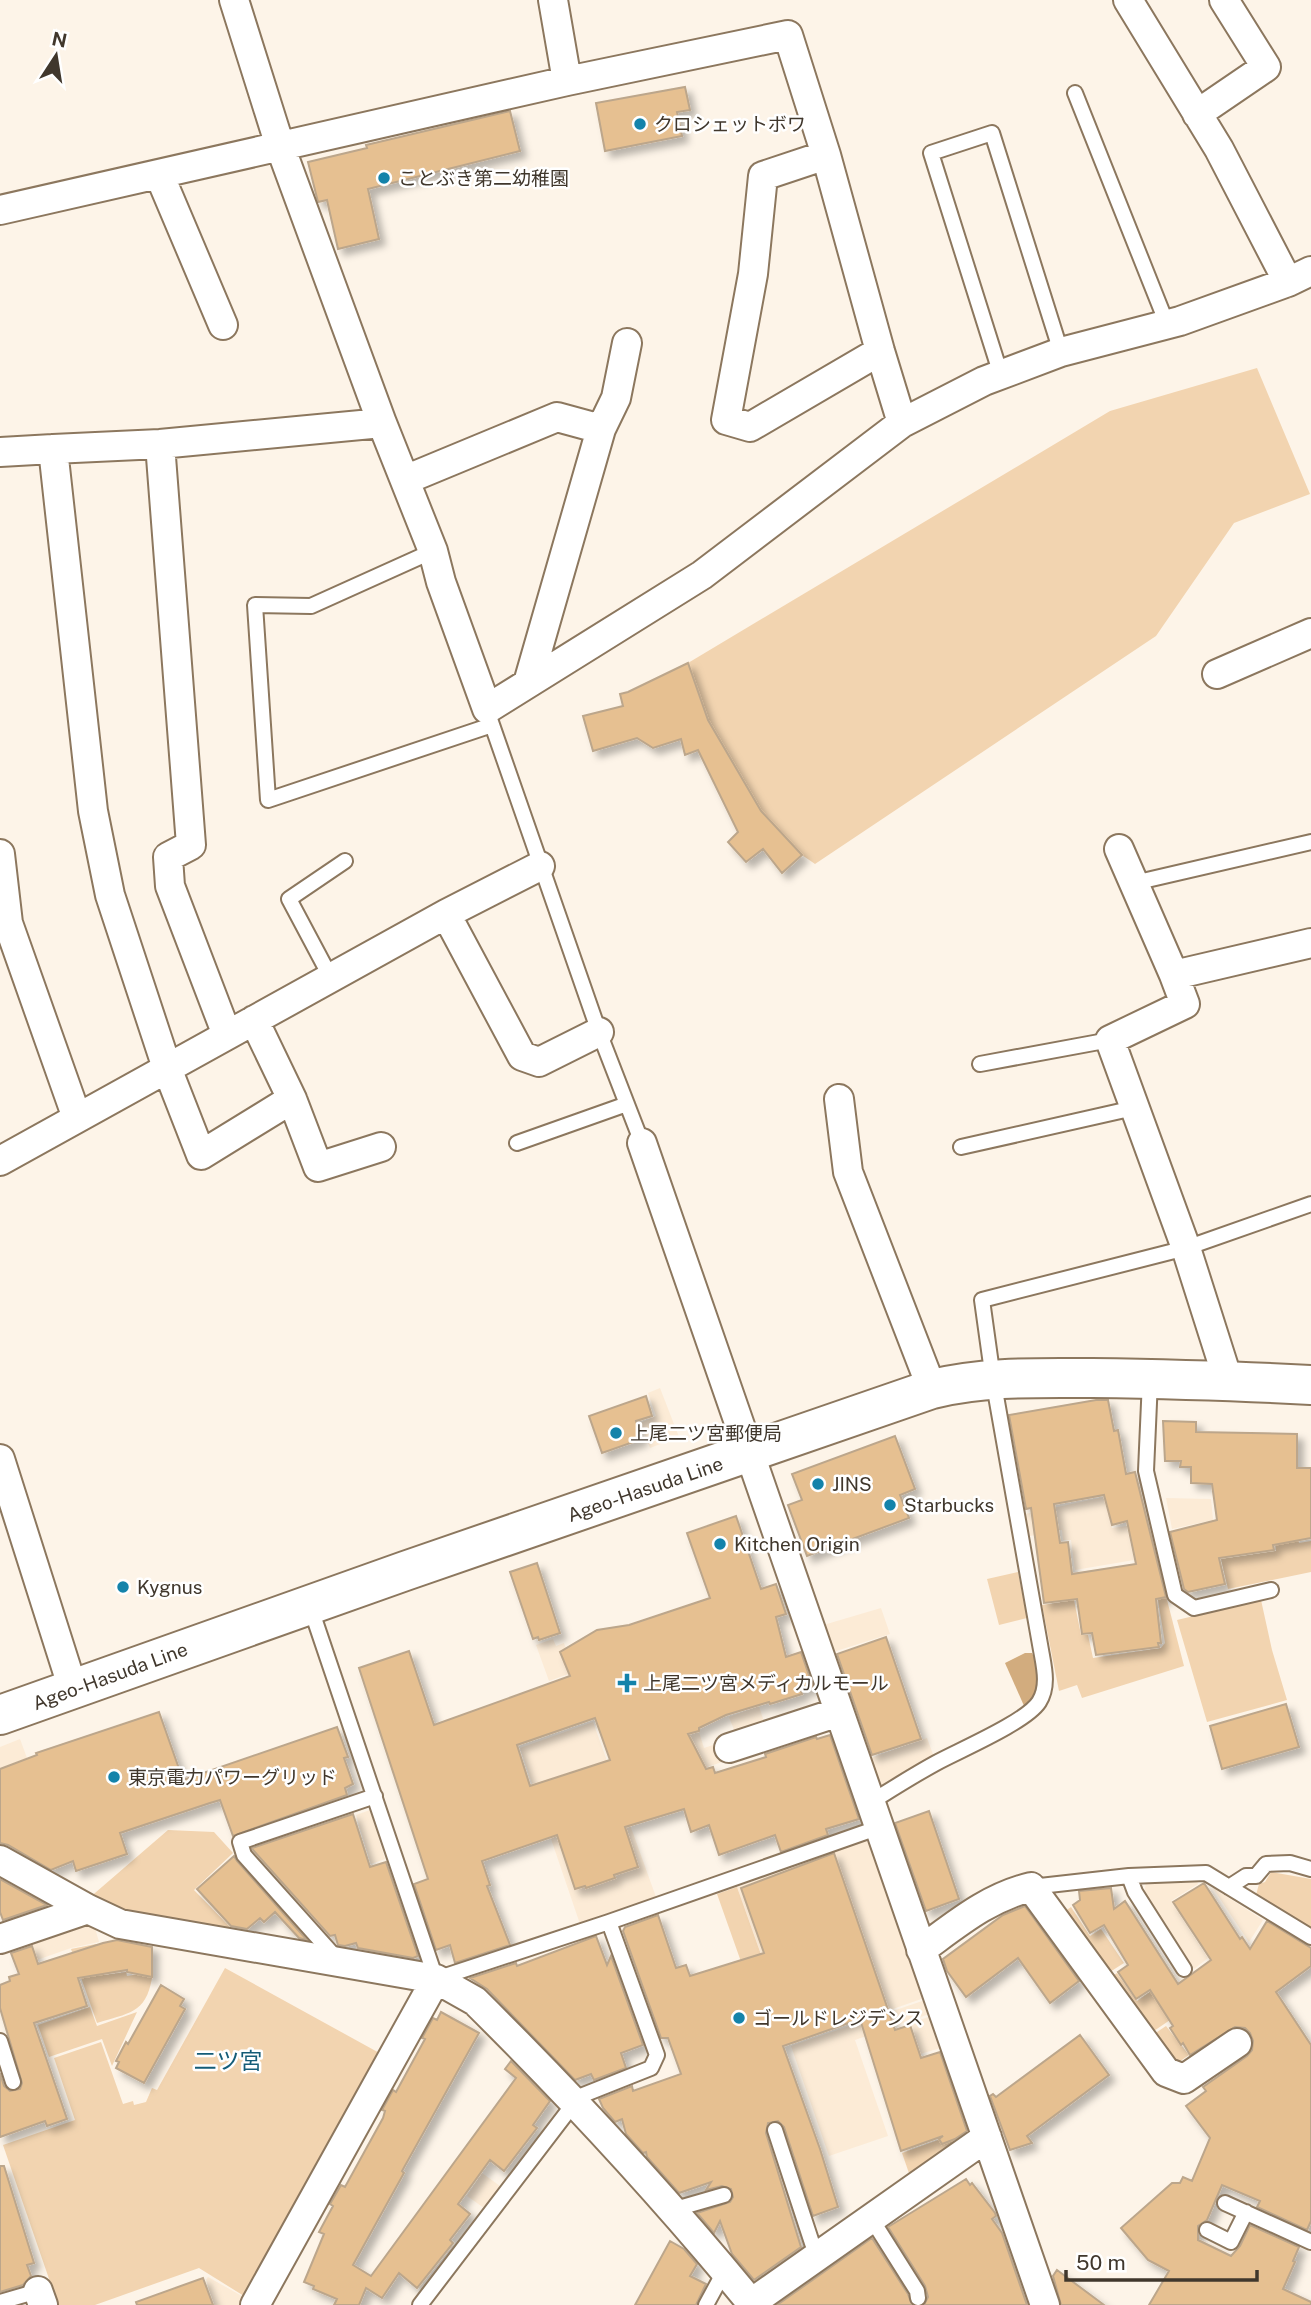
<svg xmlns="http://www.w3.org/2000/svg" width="1311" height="2305" font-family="'Public Sans','Noto Sans JP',sans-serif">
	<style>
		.built { fill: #fcebd6 }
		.green { fill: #f2d4b0 }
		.forest { fill: #d2ac7e }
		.building { fill: #e6c091; stroke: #bca68b; stroke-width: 2; fill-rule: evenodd; filter: url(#shadow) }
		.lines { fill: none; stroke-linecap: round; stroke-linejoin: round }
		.lane-casing { stroke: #8c775e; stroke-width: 18 }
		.street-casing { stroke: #8c775e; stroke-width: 32 }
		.secondary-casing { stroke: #8c775e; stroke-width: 42 }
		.lane { stroke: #fff; stroke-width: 14 }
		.street { stroke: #fff; stroke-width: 28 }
		.secondary { stroke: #fff; stroke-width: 38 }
		.poi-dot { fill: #1483aa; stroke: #fff; stroke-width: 2.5 }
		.labels { text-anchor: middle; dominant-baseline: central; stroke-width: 5; stroke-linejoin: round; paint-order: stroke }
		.poi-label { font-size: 19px; fill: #40372c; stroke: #fff; text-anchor: start }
		.street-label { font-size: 19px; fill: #40372c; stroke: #fff }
		.quarter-label { font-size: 23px; fill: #145c77; stroke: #fff }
	</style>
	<defs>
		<filter id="shadow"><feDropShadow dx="6" dy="6" stdDeviation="3.5" flood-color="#0004"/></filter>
	</defs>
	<rect width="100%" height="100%" fill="#fdf4e8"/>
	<!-- built -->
	<path class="built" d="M660,1388L679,1437L650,1448L640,1423L656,1416L648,1393Z
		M1104,1497L1112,1528L1127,1526L1134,1560L1075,1570L1071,1540H1063L1062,1530L1030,1536L1025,1514Z
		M1166,1498L1211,1499L1213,1520L1172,1529Z
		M881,1608L890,1634L830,1653L820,1626Z
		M553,1639L556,1646L564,1643L574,1672L549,1681L536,1645Z
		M759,1706L765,1725L736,1735L729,1717Z
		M593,1722L656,1897L580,1924L520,1748Z
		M699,1732L704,1748L722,1742L728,1760L701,1769L680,1738Z
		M927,1738L934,1757L878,1788L868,1759Z
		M20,1739L27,1758L0,1768V1747Z
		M370,1810L385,1859L371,1864L356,1815Z
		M864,1840L876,1846L927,1997L793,2044L737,1887Z
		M1196,1878L1198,1884L1171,1901L1208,1958L1194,1969L1144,1893L1146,1883Z
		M1212,1887L1263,1920L1249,1942Z
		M93,1921L99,1942L71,1948L37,1960L30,1937Z
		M928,1999L932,2013L855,2040L888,2136L829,2156L791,2046Z
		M934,2015L944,2047L920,2054L911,2023Z
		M482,2173L500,2186L484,2208L467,2196Z
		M208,2277L249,2300L247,2305H214L206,2280Z"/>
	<!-- green -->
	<path class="green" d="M1257,368L1310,494L1234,523L1156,636L815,864L802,855L761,811L708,720L688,663L1110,411Z
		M1290,1496L1299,1543L1311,1541V1572L1228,1589L1221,1559L1276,1551L1275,1541Z
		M1018,1572L1027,1618L999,1625L987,1579Z
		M1165,1592L1184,1666L1082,1698L1077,1685L1059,1691L1042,1605L1074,1600L1081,1635H1088L1093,1658L1161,1648L1165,1643L1157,1594Z
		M1261,1600L1272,1650L1287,1700L1207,1722L1177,1620Z
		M168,1830L214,1832L233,1853L194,1890L231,1928L226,1934L140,1919L88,1899Z
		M1271,1872L1311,1879V1928L1256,1895L1259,1884L1265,1882Z
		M737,1887L792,2042L772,2049L717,1894Z
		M1071,1907L1090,1936L1101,1929L1124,1963L1102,1977L1061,1914Z
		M96,1944L104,1975L126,1972L127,1976L139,1974L152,1978C146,2014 128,2013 97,2023L71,1949Z
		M225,1968L383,2055L244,2296L199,2268L95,2305H58L3,2145L75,2120L54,2058L101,2042L123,2104L133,2101L134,2105L146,2102L152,2088L157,2090Z
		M1117,1973L1137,2001L1154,1989L1195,2003L1148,2035L1108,1979Z
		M90,2007L97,2026L137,2012L112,2066L102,2039L49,2057L38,2025Z
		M1166,2026L1189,2055L1179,2062L1168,2061L1151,2036Z
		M952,2135L957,2149L911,2179L902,2153Z"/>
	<!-- forest -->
	<path class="forest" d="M1025,1653H1032C1043,1675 1045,1691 1025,1708L1005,1663Z"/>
	<!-- building -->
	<path class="building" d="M685,87L690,110L677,112L682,136L605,151L596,103Z
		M510,111L520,151L368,189L379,239L338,249L327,200L318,202L308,162L367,148L366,145Z
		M688,663L708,720L761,811L802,855L782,873L763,849L746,862L728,842L738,832L698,750L685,755L681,739L653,748L637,738L593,751L583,716L623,706L620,694L628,692Z
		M646,1396L652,1416L636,1421L642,1439L602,1453L589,1416Z
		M1096,1400H1108L1114,1431L1118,1430L1126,1474L1135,1472L1166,1597L1156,1599L1161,1643H1158L1159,1647L1096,1655L1092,1633L1082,1634L1077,1599L1044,1603L1031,1508L1026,1509L1009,1415ZM1104,1495L1112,1525L1127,1521L1136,1564L1072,1574L1068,1542L1060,1543L1054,1504Z
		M1163,1421L1196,1422V1432L1297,1434V1468H1311V1538L1273,1545L1274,1550L1219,1558L1225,1584L1188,1592L1184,1589L1170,1532L1217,1520L1212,1484L1191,1483V1467H1180L1181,1461H1165Z
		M895,1436L915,1489L900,1495L909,1518L807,1556L788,1505L802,1500L792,1474Z
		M736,1516L761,1589L776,1584L786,1614L776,1617L786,1657L801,1652L813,1687L801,1691L802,1694L770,1704L769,1702L726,1715L699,1728V1731L688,1734L706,1769L713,1767L715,1773L766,1757L765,1754L816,1737L817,1739L830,1735L859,1819L826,1829L828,1835L781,1852L775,1835L719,1855L709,1825L691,1832L684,1809L625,1827L638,1867L614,1875L615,1878L586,1888L585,1886L575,1889L557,1835L482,1861L490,1885L487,1886L510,1945L455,1963L450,1945L436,1950L414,1884L428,1879L359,1668L409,1651L434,1725L570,1676L560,1652L597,1630L629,1625L710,1598L687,1533ZM595,1718L610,1760L530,1786L517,1745Z
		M537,1563L560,1633L539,1640L538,1637L533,1639L510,1572Z
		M886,1637L921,1739L872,1755L837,1654Z
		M1286,1704L1299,1747L1222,1769L1210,1726Z
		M159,1712L183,1780L337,1727L348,1757L344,1758L353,1784L345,1788L347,1795L233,1836L220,1800L210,1803L120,1833L127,1854L76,1871L73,1861L51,1870L8,1845L0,1843V1769L37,1755L36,1753Z
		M929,1811L959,1899L926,1911L895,1823Z
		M353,1814L370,1867L386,1862L418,1956L413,1958L358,1948L356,1943L345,1946L338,1945L335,1935L330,1936L253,1850L252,1848Z
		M834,1853L895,2030L910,2025L921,2058L940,2052L967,2131L955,2139L942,2144L939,2139L943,2136L901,2151L860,2019L783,2046L820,2149L838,2207L813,2216L784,2127L778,2121L768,2123L766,2133L801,2247L754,2280L732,2254L720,2221L714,2233L697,2213L730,2202L733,2197L731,2189L722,2186L706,2190L711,2182L679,2193L647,2157L646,2152L643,2153L626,2134L622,2119L615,2122L603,2108L599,2099L632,2086L633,2091L681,2074L668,2038H661L623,1931L625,1927L658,1915L676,1968L686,1965L690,1976L764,1953L741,1888Z
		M234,1856L237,1861L307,1940L299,1938L275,1912L264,1922L260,1918L247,1929L231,1926L197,1889Z
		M0,1879L47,1905L3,1920L0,1912Z
		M1204,1883L1240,1939L1242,1937L1250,1949L1267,1921L1311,1948V1966L1276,1992L1311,2045V2221L1307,2230L1257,2207L1260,2201L1222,2185L1207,2220L1198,2226V2240L1231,2256L1240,2246L1250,2225L1299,2247L1293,2261L1295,2262L1283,2289L1311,2302V2305H1149L1169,2271L1148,2260L1121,2228L1172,2183H1180L1183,2177L1192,2181L1210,2138L1186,2106L1206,2091L1203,2087L1247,2056L1252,2050L1253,2041L1250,2033L1245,2028L1235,2027L1190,2055L1183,2043L1181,2045L1170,2028L1173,2026L1150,1990L1136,1999L1118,1972L1128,1965L1104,1925L1090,1933L1073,1905L1080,1900L1079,1891L1111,1888L1114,1909L1125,1901L1178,1984L1211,1960L1173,1902Z
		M1025,1906L1079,1981L1050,2003L1018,1958L966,1997L947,1971L943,1959L1003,1915Z
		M596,1936L607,1965L611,1956L643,2045L621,2053L626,2068L594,2080L591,2074L575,2080L487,1989L470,1978L516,1963L517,1966Z
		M117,1940L152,1947V1977L127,1972V1970L78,1978L87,2006L34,2023L67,2119L47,2126L45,2121L0,2137V2073L4,2086L10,2091L20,2089L22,2083L0,2008V1985L10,1981L9,1977L19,1974L11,1953L32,1946L38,1964L103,1943Z
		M161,1985L184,1999L180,2006L185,2009L144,2083L116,2068L119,2062L116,2061L126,2042L128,2044Z
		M441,2012L479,2033L402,2171L404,2173L353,2265L371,2276L516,2078L505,2069L511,2061L550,2101L533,2125L537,2128L504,2171L490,2160L458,2204L470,2214L450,2240L453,2243L417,2288L399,2273L382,2298L366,2288L359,2305H334L337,2299L313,2289L314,2286L304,2282L324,2234L319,2232L333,2206L330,2204L341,2185L345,2187L383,2118L385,2111L382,2110L393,2090L396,2092L425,2039L422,2038L433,2018L437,2020Z
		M1080,2035L1109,2075L1027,2136L1032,2143L1010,2150L990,2096L993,2094L996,2097Z
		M0,2166H4L34,2263L27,2265L31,2276L23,2285L0,2292Z
		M966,2179L970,2185L972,2183L995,2213L996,2216L992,2219L1002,2233L1027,2305H924L928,2297L925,2286L888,2227Z
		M872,2238L908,2294L912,2305H777Z
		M670,2241L684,2249L697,2264L690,2276L706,2284L696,2305H635Z
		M1057,2270L1104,2305H1061L1053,2276Z
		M203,2278L213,2305H137L136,2302Z"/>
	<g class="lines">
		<!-- lane casing -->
		<g class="lane-casing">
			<path id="lane" d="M1075,93L1167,324
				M1001,375L931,153L992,133L1061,352
				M433,551L311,606L255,605L268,800L492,725
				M490,719L599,1032L642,1143
				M1134,883L1311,842
				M331,978L289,899L345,861
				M980,1064L1110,1040
				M517,1143L627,1104
				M961,1147L1134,1108
				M1150,1380L1146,1471L1175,1595L1194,1608L1271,1590
				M310,1606L436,1979L609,1922L880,1827
				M871,1802C892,1789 914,1775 936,1763C960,1750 1026,1722 1039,1702C1049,1686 1044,1667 1041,1650L993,1379L982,1300L1186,1248L1311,1204
				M1129,1876L1135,1892L1184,1969
				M1031,1887L1129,1876L1206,1873L1311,1937
				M1229,1887L1246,1876H1256L1266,1864L1290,1863L1311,1869
				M337,1959L244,1855L240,1842L375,1796
				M0,2041L13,2082
				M573,2099L651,2068L657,2055L609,1922
				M775,2130L812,2243L820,2255
				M1225,2203L1311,2242
				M672,2210L724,2195
				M871,2218L917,2291L918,2298
				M1207,2230L1231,2242L1246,2212
				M0,2302L38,2291
				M420,2305L575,2102
				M706,2305L725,2270"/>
		</g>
		<!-- street casing -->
		<g class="street-casing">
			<path id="street" d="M234,0L280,146L382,423L433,551L441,582L487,709L702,575L902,423L984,381L1061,352L1180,321L1288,282
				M553,0L567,81
				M1128,0L1219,149L1288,282L1311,271
				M1197,114L1266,67L1224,0
				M826,155L763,176L753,274L726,420L750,427L880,351
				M159,174L223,325
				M0,210L567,81L788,35L826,155L880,351L902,423
				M160,444L191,845L168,857L170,886L227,1035
				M0,452L53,449
				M405,480L557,417L601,429
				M1217,674L1311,633
				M528,683L601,429L616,398L627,343
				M1119,849L1174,975
				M0,854L8,923L77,1118
				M446,914L522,1056L539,1062L599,1032
				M254,1020L292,1099L318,1167L381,1147
				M292,1099L201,1155L167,1068L110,895L93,811L53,449L160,444L382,423
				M839,1099L848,1172L932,1389
				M642,1143L1045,2305
				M0,1161L446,914L540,866
				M1228,1380L1186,1248L1110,1040L1185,1004L1174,975L1311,943
				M0,1459L73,1689
				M729,1748L839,1712
				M0,1860L88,1909L120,1924L436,1979L475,2001C573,2098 666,2199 753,2305
				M0,1939L88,1909
				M921,1950C957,1924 987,1898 1031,1887L1166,2072L1184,2079L1237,2043
				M38,2291L43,2305
				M751,2303L987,2137
				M255,2305L436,1979"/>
		</g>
		<!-- secondary casing -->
		<g class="secondary-casing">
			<path id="secondary" d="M0,1715L405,1571L932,1389C985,1376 1038,1378 1092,1378C1165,1379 1238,1381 1311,1385"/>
		</g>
		<!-- lane -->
		<use href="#lane" class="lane"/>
		<!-- street -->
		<use href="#street" class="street"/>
		<!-- secondary -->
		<use href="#secondary" class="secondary"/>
	</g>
	<!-- markers -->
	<g class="poi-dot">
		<circle cx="640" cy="124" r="7"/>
		<circle cx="384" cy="178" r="7"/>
		<circle cx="616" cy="1433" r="7"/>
		<circle cx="818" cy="1484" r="7"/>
		<circle cx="890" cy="1505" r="7"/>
		<circle cx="720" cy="1544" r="7"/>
		<circle cx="123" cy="1587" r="7"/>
		<path d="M623.5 1672.5h7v7h7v7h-7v7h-7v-7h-7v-7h7z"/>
		<circle cx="114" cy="1777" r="7"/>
		<circle cx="739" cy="2018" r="7"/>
	</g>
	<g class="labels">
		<!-- poi labels -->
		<g class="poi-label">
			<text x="654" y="124">クロシェットボワ</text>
			<text x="398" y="178">ことぶき第二幼稚園</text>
			<text x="630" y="1433">上尾二ツ宮郵便局</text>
			<text x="832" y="1484">JINS</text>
			<text x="904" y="1505">Starbucks</text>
			<text x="734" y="1544">Kitchen Origin</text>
			<text x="137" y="1587">Kygnus</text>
			<text x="643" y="1683">上尾二ツ宮メディカルモール</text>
			<text x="128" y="1777">東京電力パワーグリッド</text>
			<text x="753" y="2018">ゴールドレジデンス</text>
		</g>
		<!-- street labels -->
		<g class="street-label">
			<text transform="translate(645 1489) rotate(-19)">Ageo-Hasuda Line</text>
			<text transform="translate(110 1676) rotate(-20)">Ageo-Hasuda Line</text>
		</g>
		<!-- quarter labels -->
		<g class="quarter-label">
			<text x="228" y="2060">二ツ宮</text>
		</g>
	</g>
	<!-- north arrow -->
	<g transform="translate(56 56) rotate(12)" stroke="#ffffff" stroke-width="5" paint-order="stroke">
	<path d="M0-5L12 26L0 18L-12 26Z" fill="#40372c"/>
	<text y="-10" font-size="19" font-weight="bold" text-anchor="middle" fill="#40372c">N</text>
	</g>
	<!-- scale -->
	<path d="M1066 2270v10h191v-10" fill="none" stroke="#40372c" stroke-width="3.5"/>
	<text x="1076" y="2270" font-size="21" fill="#40372c" stroke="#ffffff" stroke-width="5" paint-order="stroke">50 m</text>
</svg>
